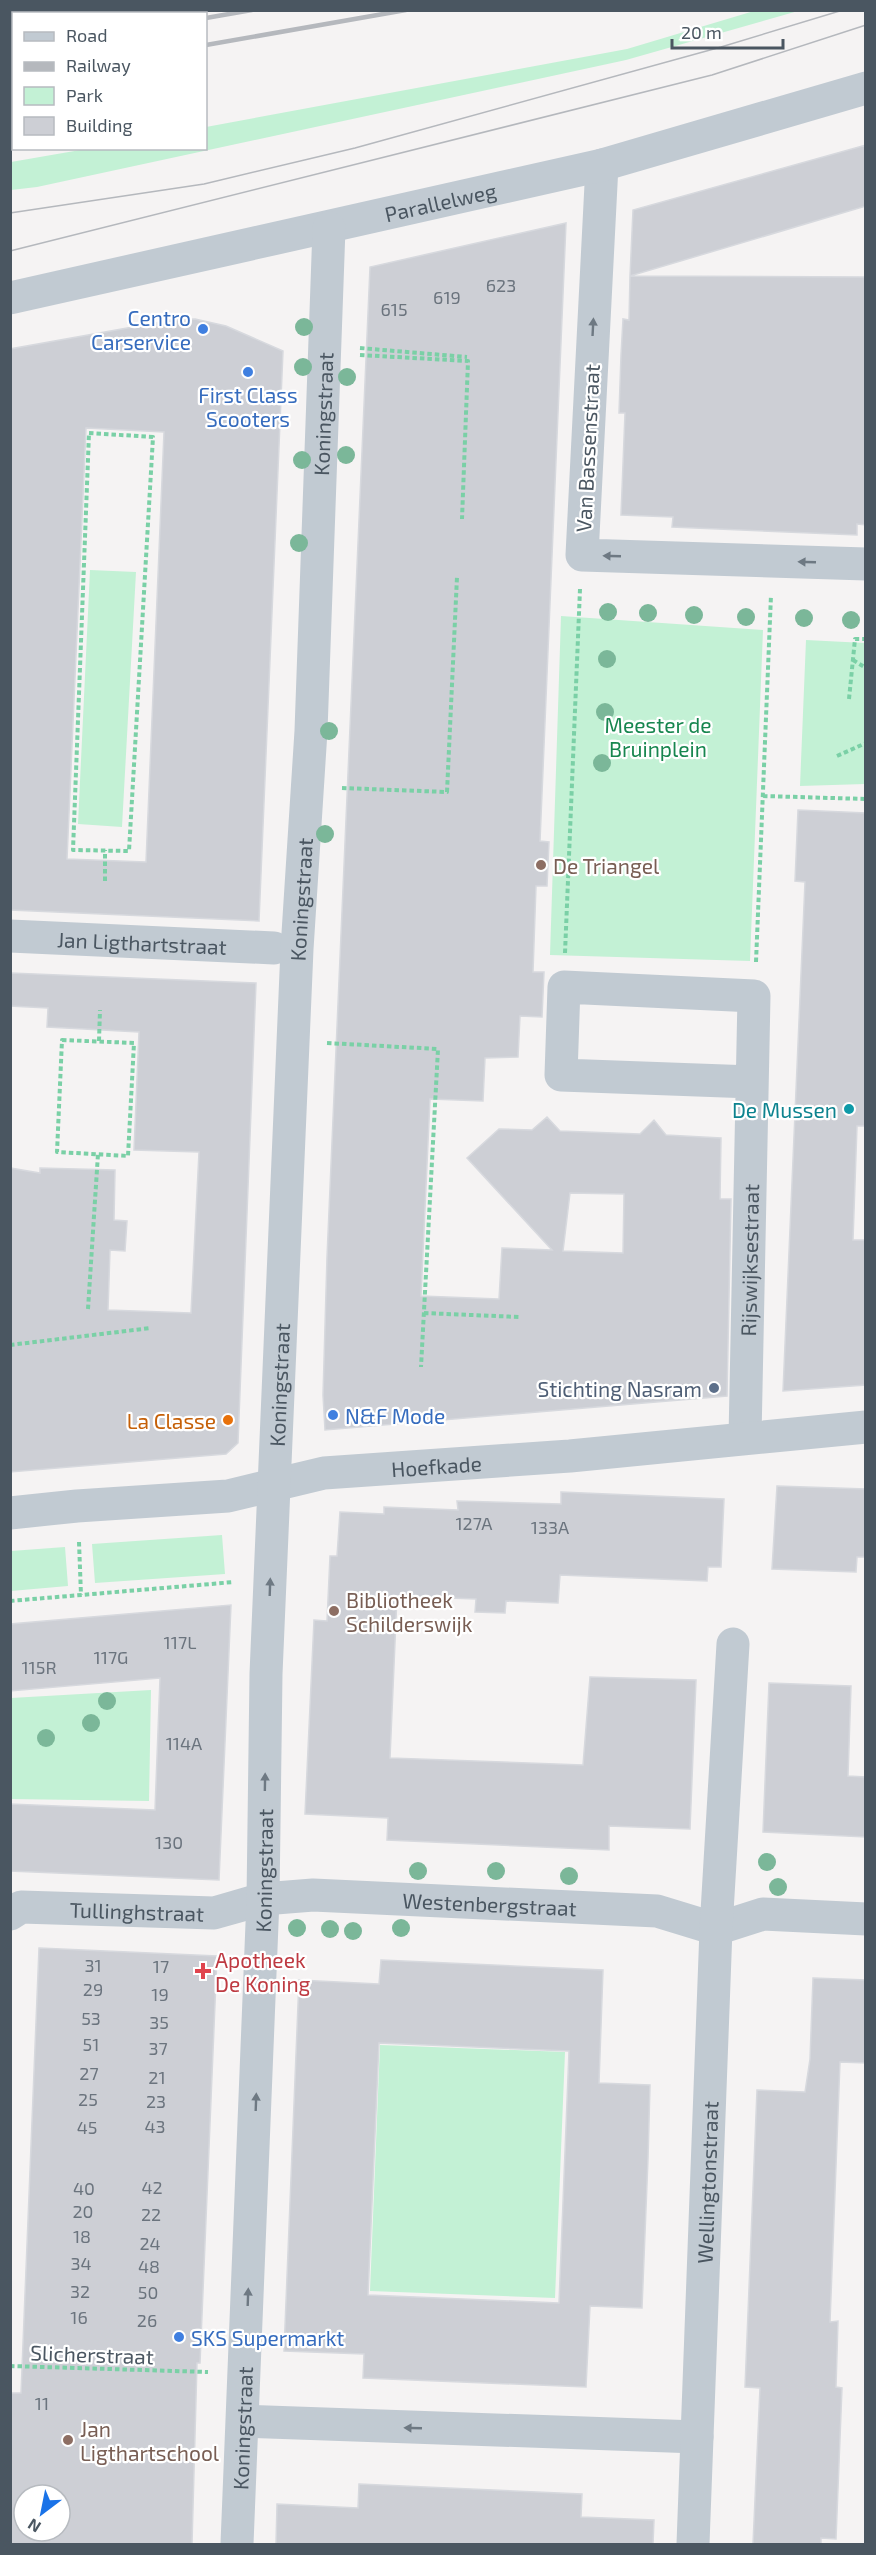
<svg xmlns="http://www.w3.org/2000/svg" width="876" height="2555" font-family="'Exo 2',sans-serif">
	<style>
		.green { fill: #c3f1d5 }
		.building { fill: #cdcfd5; stroke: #d7d9de; stroke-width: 1.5; fill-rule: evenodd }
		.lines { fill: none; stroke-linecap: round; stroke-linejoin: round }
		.path { stroke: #7ad0a6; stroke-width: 4; stroke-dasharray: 4.5 3; stroke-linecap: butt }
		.minor { stroke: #c1cad2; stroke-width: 33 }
		.tram { stroke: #b5b8bd; stroke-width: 1.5 }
		.rail { stroke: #b5b8bd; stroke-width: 4.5 }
		.tree { fill: #7bb799 }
		.oneway { fill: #6e7983 }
		.shop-dot { fill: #3f7fe0; stroke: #fff; stroke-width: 2 }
		.education-dot { fill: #8d6e63; stroke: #fff; stroke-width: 2 }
		.culture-dot { fill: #0f9aa8; stroke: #fff; stroke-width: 2 }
		.service-dot { fill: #5c6f8a; stroke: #fff; stroke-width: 2 }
		.food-dot { fill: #e8710a; stroke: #fff; stroke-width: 2 }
		.health-dot { fill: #e0444e; stroke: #fff; stroke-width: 2 }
		.labels { text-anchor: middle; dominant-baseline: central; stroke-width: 4.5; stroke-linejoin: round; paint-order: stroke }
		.number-label { font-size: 18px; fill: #6b747e }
		.street-label { font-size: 21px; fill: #4a5661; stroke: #fff }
		.shop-label { font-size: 21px; fill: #366cbe; stroke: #fff; text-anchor: start }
		.park-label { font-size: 21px; fill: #17864f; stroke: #fff }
		.education-label { font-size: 21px; fill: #785e54; stroke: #fff; text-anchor: start }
		.culture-label { font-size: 21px; fill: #0d838f; stroke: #fff; text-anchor: end }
		.service-label { font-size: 21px; fill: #4e5e75; stroke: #fff; text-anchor: end }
		.food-label { font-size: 21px; fill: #c56008; stroke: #fff; text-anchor: end }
		.health-label { font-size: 21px; fill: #be3a42; stroke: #fff; text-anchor: start }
	</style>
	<rect width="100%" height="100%" fill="#f5f3f3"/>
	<!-- green -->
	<path class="green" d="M754,11H798L626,60L37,187L11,190V162L86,149L206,148V127L627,49Z
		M90,570L136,572L122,827L78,824Z
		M561,616L763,630L750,961L550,955Z
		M806,640L865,643V784L800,786Z
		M222,1535L225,1574L95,1583L92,1544Z
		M65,1547L68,1586L11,1591V1551Z
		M151,1690L149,1801L11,1799V1698Z
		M380,2045L565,2052L555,2298L370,2291Z"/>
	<!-- building -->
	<path class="building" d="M866,145V206L630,276L633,210Z
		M566,223L540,841L549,842L547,886H536L533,972H544L542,1017L520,1016L518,1057L485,1058L483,1101L430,1099L421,1296L499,1299L502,1248L552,1250L467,1158L499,1129L532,1130L547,1117L560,1131L640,1134L654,1120L666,1135L721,1138L720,1199H731L727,1396L325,1430L323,1395L327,1257L370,267ZM570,1193L624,1194L623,1253L563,1251Z
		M630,276L866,277V525L857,524V535L672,527L673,517L621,515L625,413H619L621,355L623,319L629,320Z
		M195,319L226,326L283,351L259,921L10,910V349L172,320ZM86,428L164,432L146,862L67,859Z
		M798,810L866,813V1126H857L853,1240H866V1385L783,1391L805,882L795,881Z
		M10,973L256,983L238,1443L226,1454L10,1472V1168L40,1173V1168L115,1170L114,1220L127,1221L125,1251L110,1250L108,1310L191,1313L199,1152L134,1150L139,1032L47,1027L48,1008L10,1006Z
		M777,1486L866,1489V1557H857L856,1572L772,1569Z
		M561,1492L724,1499L721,1567H708L707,1581L560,1575L558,1603L506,1601L505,1613L475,1612L476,1599L397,1596L390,1758L583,1765L590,1677L696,1680L690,1829L609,1826V1850L387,1840L388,1818L305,1814L314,1620L327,1621L330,1556H337L340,1512L384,1514V1507L458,1510L457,1501L561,1504Z
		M231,1605L219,1880L10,1871V1804L155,1810L160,1678L10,1691V1624Z
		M769,1683L851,1686L848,1776L866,1777V1837L763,1832Z
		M39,1948L217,1956L200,2363H197L192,2544H10V2393H21ZM24,2495H60V2531H24Z
		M381,1960L603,1970L599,2083L650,2085L648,2159L642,2308L590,2306L586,2387L363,2378L364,2354L284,2351L299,1980L379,1984ZM379,2043L569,2051L559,2303L368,2295Z
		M813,1978L866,1980V2063L840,2062L830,2322L838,2321L836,2387L842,2388L836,2539L821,2538V2544H753L760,2388L745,2387L757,2090L805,2092L810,2059Z
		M359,2484L582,2494L581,2517L654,2520L653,2544H276L277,2504L358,2508Z"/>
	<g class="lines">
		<!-- path -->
		<path class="path" d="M360,348L467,357
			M360,355L468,361L462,519
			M89,433L153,437L129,851L73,850Z
			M853,660L866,668
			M849,699L855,639H866
			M837,756L866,743
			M342,788L447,792L457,577
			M763,796L866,799
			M105,881V850
			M565,953L580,589
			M756,962L771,595
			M62,1040L134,1043L128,1156L57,1152Z
			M99,1041L100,1010
			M327,1043L438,1049L421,1367
			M88,1309L98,1154
			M424,1313L519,1317
			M10,1345L151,1328
			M79,1542L81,1595
			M10,1601L234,1582
			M10,2366L208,2372"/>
		<!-- minor -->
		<g class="minor">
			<path d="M602,165L582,555L866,564"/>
			<path id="s1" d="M10,298L602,165L866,88"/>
			<path id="s2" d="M10,936L274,948"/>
			<path id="s3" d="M745,1438L754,996L564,987L561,1075L752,1082"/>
			<path id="s4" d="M10,1513L77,1506L228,1496L324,1473L570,1456L866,1427"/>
			<path id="s5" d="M10,1914L21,1907L214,1913L263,1899L313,1895L657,1911L716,1929L763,1914L866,1919"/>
			<path d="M243,2421L697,2437"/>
			<path id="s6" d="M237,2544L263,1899L266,1674L297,949L311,731L329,228"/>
			<path id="s7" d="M693,2544L716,1929L733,1644"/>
		</g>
		<!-- tram -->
		<path class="tram" d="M10,213L204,184L355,148L721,47L843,10
			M10,251L712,75L866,25"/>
		<!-- rail -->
		<path class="rail" d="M206,18L252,10
			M206,45L406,10
			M10,51H14
			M10,79H14"/>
	</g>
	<!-- trees -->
	<g class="tree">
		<circle cx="304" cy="327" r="9"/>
		<circle cx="303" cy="367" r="9"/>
		<circle cx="347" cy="377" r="9"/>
		<circle cx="346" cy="455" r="9"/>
		<circle cx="302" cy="460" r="9"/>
		<circle cx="299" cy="543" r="9"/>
		<circle cx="608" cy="612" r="9"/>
		<circle cx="648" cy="613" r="9"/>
		<circle cx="694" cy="615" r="9"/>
		<circle cx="746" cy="617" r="9"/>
		<circle cx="804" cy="618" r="9"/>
		<circle cx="851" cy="620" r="9"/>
		<circle cx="607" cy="659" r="9"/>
		<circle cx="605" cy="712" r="9"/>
		<circle cx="329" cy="731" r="9"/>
		<circle cx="602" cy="763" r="9"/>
		<circle cx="325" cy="834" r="9"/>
		<circle cx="107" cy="1701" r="9"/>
		<circle cx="91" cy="1723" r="9"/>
		<circle cx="46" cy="1738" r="9"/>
		<circle cx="767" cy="1862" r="9"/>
		<circle cx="418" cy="1871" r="9"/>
		<circle cx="496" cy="1871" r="9"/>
		<circle cx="569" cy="1876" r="9"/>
		<circle cx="778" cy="1887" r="9"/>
		<circle cx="297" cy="1928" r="9"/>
		<circle cx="401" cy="1928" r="9"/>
		<circle cx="330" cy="1929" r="9"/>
		<circle cx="353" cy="1931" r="9"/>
	</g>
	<!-- one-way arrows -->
	<defs><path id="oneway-solid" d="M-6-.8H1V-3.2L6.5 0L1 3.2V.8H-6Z" transform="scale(1.5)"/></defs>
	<g class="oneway">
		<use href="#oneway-solid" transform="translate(593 327) rotate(-87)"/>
		<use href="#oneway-solid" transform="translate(612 556) rotate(-178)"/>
		<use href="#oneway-solid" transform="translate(807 562) rotate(-178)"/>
		<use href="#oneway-solid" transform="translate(270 1587) rotate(-88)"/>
		<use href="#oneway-solid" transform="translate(265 1782) rotate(-89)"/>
		<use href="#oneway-solid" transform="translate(256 2102) rotate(-88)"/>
		<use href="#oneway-solid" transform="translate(248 2297) rotate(-88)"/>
		<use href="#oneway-solid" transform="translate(413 2428) rotate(-178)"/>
	</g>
	<!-- markers -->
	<g class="shop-dot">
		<circle cx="203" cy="329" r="6"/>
		<circle cx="248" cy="372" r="6"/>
		<circle cx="333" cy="1415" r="6"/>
		<circle cx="179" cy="2337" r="6"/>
	</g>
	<g class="education-dot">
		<circle cx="541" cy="865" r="6"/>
		<circle cx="334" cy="1611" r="6"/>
		<circle cx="68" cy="2440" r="6"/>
	</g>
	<circle class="culture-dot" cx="849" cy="1109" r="6"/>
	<circle class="service-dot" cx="714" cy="1388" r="6"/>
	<circle class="food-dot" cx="228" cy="1420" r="6"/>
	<path class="health-dot" d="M200 1962h6v6h6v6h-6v6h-6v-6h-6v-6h6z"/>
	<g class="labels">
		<!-- number labels -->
		<g class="number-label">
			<text x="501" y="285">623</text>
			<text x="447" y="297">619</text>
			<text x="394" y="309">615</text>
			<text x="474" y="1523">127A</text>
			<text x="550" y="1527">133A</text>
			<text x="180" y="1642">117L</text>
			<text x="111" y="1657">117G</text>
			<text x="39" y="1667">115R</text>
			<text x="184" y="1743">114A</text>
			<text x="169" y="1842">130</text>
			<text x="93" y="1965">31</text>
			<text x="161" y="1966">17</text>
			<text x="93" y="1989">29</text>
			<text x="160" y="1994">19</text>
			<text x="91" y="2018">53</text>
			<text x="159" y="2022">35</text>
			<text x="91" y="2044">51</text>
			<text x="158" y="2048">37</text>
			<text x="89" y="2073">27</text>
			<text x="157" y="2077">21</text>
			<text x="88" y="2099">25</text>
			<text x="156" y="2101">23</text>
			<text x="155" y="2126">43</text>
			<text x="87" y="2127">45</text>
			<text x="152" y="2187">42</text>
			<text x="84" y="2188">40</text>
			<text x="83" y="2211">20</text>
			<text x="151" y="2214">22</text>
			<text x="82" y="2236">18</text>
			<text x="150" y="2243">24</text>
			<text x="81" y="2263">34</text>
			<text x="149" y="2266">48</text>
			<text x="80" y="2291">32</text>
			<text x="148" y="2292">50</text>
			<text x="79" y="2317">16</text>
			<text x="147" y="2320">26</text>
			<text x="42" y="2403">11</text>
		</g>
		<!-- street labels -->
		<g class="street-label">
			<text stroke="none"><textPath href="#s1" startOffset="441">Parallelweg</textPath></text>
			<text stroke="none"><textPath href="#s6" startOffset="2132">Koningstraat</textPath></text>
			<text transform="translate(587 448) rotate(-87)">Van Bassenstraat</text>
			<text stroke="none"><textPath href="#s6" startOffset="1646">Koningstraat</textPath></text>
			<text stroke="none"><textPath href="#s2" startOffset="132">Jan Ligthartstraat</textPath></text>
			<text stroke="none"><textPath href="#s3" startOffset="178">Rijswijksestraat</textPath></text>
			<text stroke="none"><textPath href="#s6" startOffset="1160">Koningstraat</textPath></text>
			<text stroke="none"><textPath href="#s4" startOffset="430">Hoefkade</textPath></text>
			<text stroke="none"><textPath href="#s6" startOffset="674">Koningstraat</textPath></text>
			<text stroke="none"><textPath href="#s5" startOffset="484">Westenbergstraat</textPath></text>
			<text stroke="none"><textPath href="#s5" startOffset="129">Tullinghstraat</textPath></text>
			<text stroke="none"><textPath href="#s7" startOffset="362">Wellingtonstraat</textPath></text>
			<text transform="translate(92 2354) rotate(2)">Slicherstraat</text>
			<text stroke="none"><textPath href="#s6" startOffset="116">Koningstraat</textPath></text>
		</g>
		<!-- shop labels -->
		<g class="shop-label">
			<text x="191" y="317" text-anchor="end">Centro<tspan x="191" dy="24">Carservice</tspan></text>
			<text x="248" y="394" text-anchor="middle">First Class<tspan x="248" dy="24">Scooters</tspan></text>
			<text x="345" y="1415">N&amp;F Mode</text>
			<text x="191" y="2337">SKS Supermarkt</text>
		</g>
		<!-- park labels -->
		<g class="park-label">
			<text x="658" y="724">Meester de<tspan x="658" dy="24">Bruinplein</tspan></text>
		</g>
		<!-- education labels -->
		<g class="education-label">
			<text x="553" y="865">De Triangel</text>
			<text x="346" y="1599">Bibliotheek<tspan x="346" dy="24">Schilderswijk</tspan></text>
			<text x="80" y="2428">Jan<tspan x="80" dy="24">Ligthartschool</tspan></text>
		</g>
		<!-- culture labels -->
		<g class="culture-label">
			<text x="837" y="1109">De Mussen</text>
		</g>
		<!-- service labels -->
		<g class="service-label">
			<text x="702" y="1388">Stichting Nasram</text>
		</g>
		<!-- food labels -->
		<g class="food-label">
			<text x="216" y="1420">La Classe</text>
		</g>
		<!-- health labels -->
		<g class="health-label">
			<text x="215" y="1959">Apotheek<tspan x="215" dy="24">De Koning</tspan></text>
		</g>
	</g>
	<!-- border -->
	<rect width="876" height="2555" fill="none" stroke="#4a5661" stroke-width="24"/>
	<!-- legend -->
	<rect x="12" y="12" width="195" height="138" fill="#ffffff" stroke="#b7bbc0" stroke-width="1.5"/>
	<rect x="24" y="32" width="30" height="9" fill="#c1cad2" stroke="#b7bbc0" stroke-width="1.5"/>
	<text x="66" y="42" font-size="18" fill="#4a5661">Road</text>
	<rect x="24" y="62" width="30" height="9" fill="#b5b8bd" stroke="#b7bbc0" stroke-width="1.5"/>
	<text x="66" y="72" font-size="18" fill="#4a5661">Railway</text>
	<rect x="24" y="87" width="30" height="18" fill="#c3f1d5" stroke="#b7bbc0" stroke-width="1.5"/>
	<text x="66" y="102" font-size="18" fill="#4a5661">Park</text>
	<rect x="24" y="117" width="30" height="18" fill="#cdcfd5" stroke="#b7bbc0" stroke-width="1.5"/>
	<text x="66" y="132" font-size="18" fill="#4a5661">Building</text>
	<!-- north arrow -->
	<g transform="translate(42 2513) rotate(212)"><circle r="28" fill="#ffffff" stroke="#b7bbc0" stroke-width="1.5"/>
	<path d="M0-4.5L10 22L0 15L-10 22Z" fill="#1a73e8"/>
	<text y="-9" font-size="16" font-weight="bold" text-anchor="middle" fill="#4a5661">N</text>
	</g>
	<!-- scale -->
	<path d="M672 39v9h111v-9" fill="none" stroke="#4a5661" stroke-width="3"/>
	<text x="681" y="39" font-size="18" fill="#4a5661" stroke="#ffffff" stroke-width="4.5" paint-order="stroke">20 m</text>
</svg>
